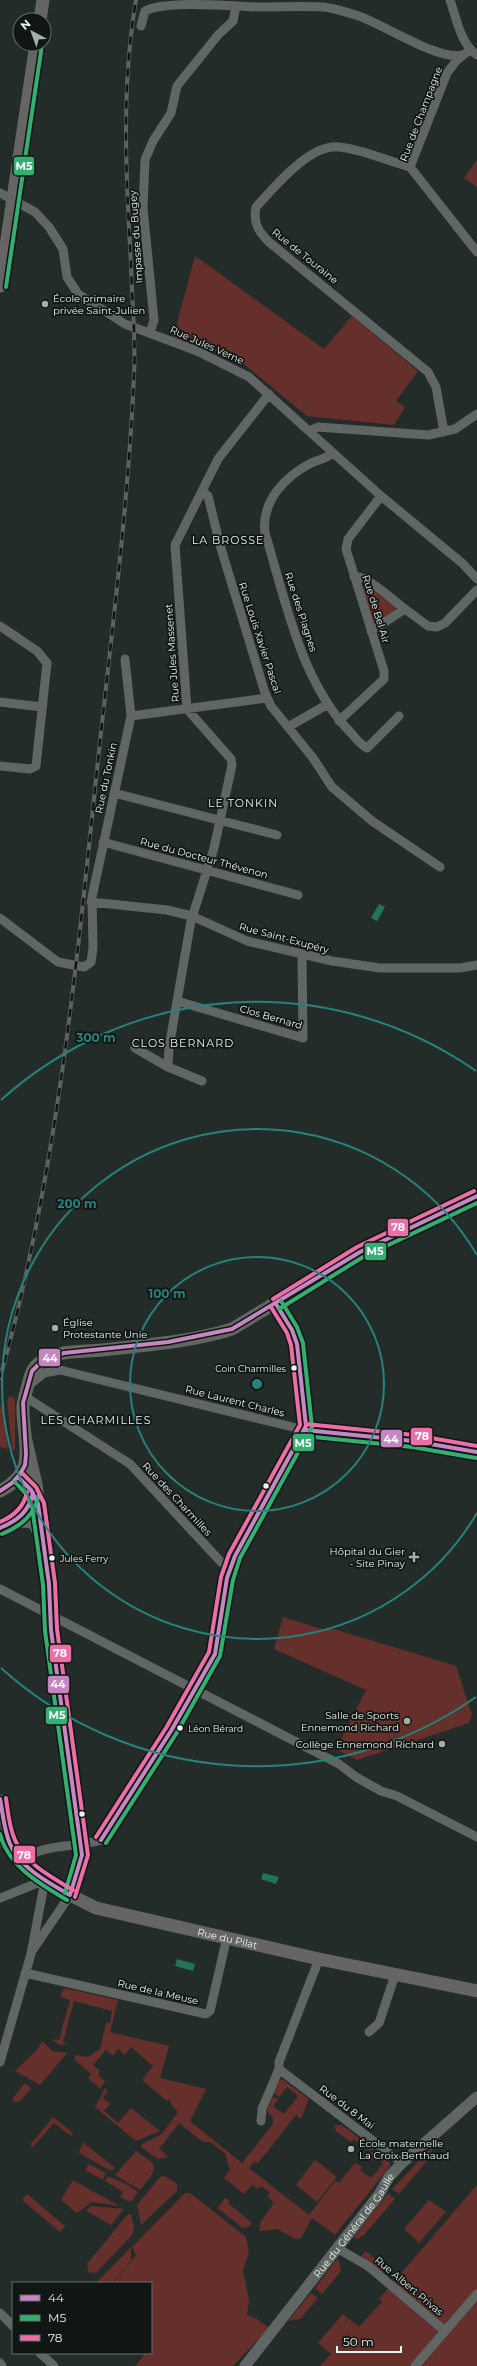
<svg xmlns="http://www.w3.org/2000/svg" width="477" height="2366" font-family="Montserrat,sans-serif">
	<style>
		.green { fill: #652f2c }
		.water { fill: #227359 }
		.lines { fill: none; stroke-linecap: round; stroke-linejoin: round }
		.minor { stroke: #5f6663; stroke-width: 9 }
		.tertiary { stroke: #5f6663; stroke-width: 11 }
		.secondary { stroke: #656664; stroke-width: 13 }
		.rail-casing { stroke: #5b625f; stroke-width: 4 }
		.rail { stroke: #0f1613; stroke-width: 2.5; stroke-dasharray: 8; stroke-linecap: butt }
		.bus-1-casing { stroke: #0f1613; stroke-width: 7 }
		.bus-2-casing { stroke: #0f1613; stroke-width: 7 }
		.bus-3-casing { stroke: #0f1613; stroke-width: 7 }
		.bus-1 { stroke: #c686c2; stroke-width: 4 }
		.bus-2 { stroke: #33b071; stroke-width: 4 }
		.bus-3 { stroke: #ed6ea7; stroke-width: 4 }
		.ring { fill: none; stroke: #25837b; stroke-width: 2 }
		.poi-dot { fill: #a5aeaa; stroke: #0f1613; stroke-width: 1.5 }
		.bus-dot { fill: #eaf4f0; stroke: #0f1613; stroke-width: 1.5 }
		.labels { text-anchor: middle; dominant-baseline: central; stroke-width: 3.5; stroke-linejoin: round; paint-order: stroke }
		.bus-label { font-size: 9px; fill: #eaf4f0; stroke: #0f1613; text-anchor: start }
		.street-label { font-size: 10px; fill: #eaf4f0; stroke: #0f1613 }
		.poi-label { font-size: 10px; fill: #eaf4f0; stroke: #0f1613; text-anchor: start }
		.neighbourhood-label { font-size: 11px; letter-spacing: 1px; fill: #eaf4f0; stroke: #0f1613 }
		.centre { fill: #25837b; stroke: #0f1613; stroke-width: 2 }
		.ring-label { font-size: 12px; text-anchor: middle; font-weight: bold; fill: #25837b; stroke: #0f1613; stroke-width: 3.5; stroke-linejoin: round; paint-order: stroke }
		.line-badge { stroke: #0f1613; stroke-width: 1.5 }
		.badge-label { font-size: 11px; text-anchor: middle; font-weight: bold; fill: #fff }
	</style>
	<rect width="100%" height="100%" fill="#242c29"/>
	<!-- green -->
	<path class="green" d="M477,160V187L464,178Z
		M195,256L324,349L352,316L418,371L396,401L405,407L394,425L307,416L245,365L204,346L173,338Z
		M366,584L396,607L395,610L376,624L372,622L362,586Z
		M9,1396L15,1398V1450H12L7,1401Z
		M2,1402L8,1449L0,1447V1407Z
		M283,1617L325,1630L327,1627L456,1666L472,1715L469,1723L357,1760L336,1749L366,1690L274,1649Z
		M64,1988L118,2000L110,2032L169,2046L160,2078L206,2089L190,2121L242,2163L273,2124V2118L267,2111L273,2096L278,2100L273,2106L284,2114L298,2096L287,2087L279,2097L273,2093L278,2081L282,2079L309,2099L301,2119L296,2115L258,2163L255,2161L249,2168L309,2215L335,2181L339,2183L355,2163L363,2167L360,2170L371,2178L376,2172L378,2173L377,2171L383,2163L377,2158L379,2155L375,2152L373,2161L361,2156L376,2151L389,2161L390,2166L335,2235L312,2218L301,2238L296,2239L277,2229L259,2231L261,2221L274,2203L267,2196L270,2193L261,2186L258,2189L252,2185L244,2194L224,2178L230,2170L225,2153L210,2142H203L179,2123L159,2149L169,2157L158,2159L141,2147L142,2144L162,2134L178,2112L170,2103L171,2099L167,2101L142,2080L153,2066L131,2047L125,2055L118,2049L113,2056L106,2050L93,2065L100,2071L98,2075L105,2081L100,2089L88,2078L91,2074L75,2060V2055L88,2057L100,2049L106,2023H110L112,2011L74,2001L63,2042L67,2044L60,2045L53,2040V2039L59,2040L70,2000L60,1997Z
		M42,2041L52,2051L67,2053L40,2085L15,2071L38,2049Z
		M25,2083L31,2088L20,2101L15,2102L12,2099Z
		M105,2088L108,2091L103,2098L110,2104L104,2111L118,2123L131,2108L160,2131L136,2141L95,2107Z
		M53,2117L73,2133L71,2136L54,2123L33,2147L30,2145Z
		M334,2125H342L374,2150H367L354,2139L351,2142L336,2131Z
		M83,2142L115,2168L111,2171L79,2153Z
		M432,2147L431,2156L399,2194L392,2189Z
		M136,2151L153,2163C156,2174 146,2182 140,2190L115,2175Z
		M315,2160L337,2177L317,2202L296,2185Z
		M89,2164L106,2173L103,2180L85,2170Z
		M108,2176L128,2185L138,2192L131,2202L120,2197L123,2192L105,2181Z
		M165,2176L177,2184V2191L141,2225L137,2205L160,2177Z
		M73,2180L116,2204L119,2206L92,2202L77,2213L61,2200Z
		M477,2185V2366H320L331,2354L318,2343L343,2314L359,2327L382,2302L379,2299Z
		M185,2193H190L246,2237L249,2252L243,2271L249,2300L247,2315L257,2319L269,2328C257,2341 244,2354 233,2366H135L146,2353H151V2283H114L136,2255L132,2247Z
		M388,2193L395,2199L364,2235L357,2239L354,2237Z
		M27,2194L65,2226L60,2232L22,2200Z
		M225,2198L230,2201L228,2203L252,2223L248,2227L243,2228L217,2208Z
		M429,2200L446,2212L419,2243L404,2229Z
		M91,2206L124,2209L111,2225L86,2211Z
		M131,2214L134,2226L133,2234L96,2273L88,2272L87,2264L127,2215Z
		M131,2247V2261L113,2283H96Z
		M366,2251L386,2268L382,2272L361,2256Z
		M337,2259L339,2261L341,2271L322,2294L315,2288Z
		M311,2293L318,2298L300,2319L288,2321Z"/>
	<!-- water -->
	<path class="water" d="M379,904L385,907L377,921L371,918Z
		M263,1873L279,1877L276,1884L261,1879Z
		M177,1959L195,1964L193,1971L175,1966Z"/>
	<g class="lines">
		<!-- minor -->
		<path class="minor" d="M450,0C456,17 461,45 477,55
			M141,26L145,11C167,0 231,6 259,7C280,7 302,6 323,7C334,8 345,12 356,15C384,24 437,61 463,55
			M470,50L457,60L447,73L410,167L477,252
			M410,167C387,161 362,149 339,147C309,144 275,187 256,207C253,223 258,231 269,242L428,372L436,387L444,432
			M0,193L35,212L49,227L63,249L67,277L78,294L125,324L197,351L249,377L381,496L462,563L477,579
			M150,333L154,320L143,208L145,160L153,141L171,113L177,86L218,35L233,21L236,6
			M269,394L218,459L175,545L187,709L231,759L232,765L214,848L191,921L177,1001L303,1038L302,955
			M309,431L318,427L428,435L455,429L477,414
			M333,453C327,458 318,460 311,463C284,477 261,502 265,533C286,601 300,681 352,734C356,739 361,745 367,748L399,716
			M202,491L208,496L220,545L265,693L271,706L313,758L332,787L372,821L440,867
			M354,577C366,574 394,601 405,609L371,631
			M405,609L428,626L437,627L445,623L477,590
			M0,626L37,651L47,663L36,766L30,769L0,766
			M0,702L42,707
			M131,716L267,698
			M339,721L384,679V671L346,549L348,539L381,496
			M288,727L328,704
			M114,793L277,835
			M103,842L298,895
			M91,902L167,910L192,916L247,941L332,961L380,968H460L477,965
			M0,918L58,962L84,967L91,962L93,948L92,897L131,716L125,659
			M177,1001L169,1048L168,1067L202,1081
			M135,1048L168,1067
			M28,1386L44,1373L60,1370L305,1430L413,1441L477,1452
			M24,1396L130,1464L221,1562L231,1568
			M7,1526L22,1523L32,1524L40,1538
			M0,1528C17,1522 31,1512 33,1493
			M0,1589L339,1764L356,1777L381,1791L397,1796L477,1837
			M0,1799L6,1831L12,1850
			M24,1861C34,1844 82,1847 101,1840L171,1731L215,1654L227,1578L235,1556L306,1426L297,1344L292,1330L276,1304
			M0,1898L45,1880
			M32,1951L70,1895
			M25,1973L206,2014L210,2011L227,1937
			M369,2032L379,2023L395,1975
			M0,2062L31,1954L45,1880
			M279,2069L402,2163
			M261,2121L262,2109L279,2069V2062L319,1959
			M337,2248L368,2266L445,2331
			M0,2313L13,2326
			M40,2353L54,2366
			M0,2363L2,2366
			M415,2366L477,2294"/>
		<!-- tertiary -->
		<g class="tertiary">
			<path d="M0,1839L45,1880L70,1895"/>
			<path id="s1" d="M245,2366L378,2196L389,2177L402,2163L477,2097"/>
		</g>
		<!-- secondary -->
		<g class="secondary">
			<path d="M40,20L43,0"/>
			<path d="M0,286L36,44"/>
			<path id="s2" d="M26,1441L36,1484L49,1584L51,1630L82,1855L74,1886L70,1895L96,1908L319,1959L477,1991"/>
			<path d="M0,1491C40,1471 22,1441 23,1406C24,1398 26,1392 28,1385C31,1374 32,1367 43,1360C59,1350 84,1352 102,1350C145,1345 191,1342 232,1329L360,1252L477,1196"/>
		</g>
		<!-- rail casing -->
		<g class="rail-casing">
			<path id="rail" d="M0,1378C55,1183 75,981 96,779C110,645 128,511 134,376C136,339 132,302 131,265C126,177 121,87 136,0"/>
		</g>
		<!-- rail -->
		<use href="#rail" class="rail"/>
		<!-- bus-1 casing -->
		<g class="bus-1-casing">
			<path id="bus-1" d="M305,1430L413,1441L477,1452
				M19,1478L31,1490L38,1504L49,1584L51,1630L82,1855L70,1895
				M0,1491L12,1483L20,1474L25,1465L26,1454L23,1403L32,1371L43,1360L64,1353L168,1342L232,1329L360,1252L477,1196
				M0,1528C17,1521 29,1512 33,1493
				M0,1799C3,1814 4,1830 10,1844C19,1867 49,1883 70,1895
				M101,1840L171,1731L215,1654L227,1578L235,1556L306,1426L297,1344L292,1330L276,1304"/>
		</g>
		<!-- bus-2 casing -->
		<g class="bus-2-casing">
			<path id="bus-2" d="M6,287L42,45
				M279,1309L363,1257L477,1203
				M304,1436L412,1447L476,1458
				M15,1482L26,1494L32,1506L43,1585L45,1631L76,1855L65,1893
				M2,1534C21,1526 35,1515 39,1494
				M0,1834C8,1866 40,1884 67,1900
				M106,1843L176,1734L220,1656L233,1580L240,1558L312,1427L303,1343L297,1327L281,1301"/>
		</g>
		<!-- bus-3 casing -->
		<g class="bus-3-casing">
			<path id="bus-3" d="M273,1299L357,1247L474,1191
				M306,1424L414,1435L477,1446
				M23,1474L36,1487L44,1503L55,1583L57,1629L88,1855L75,1897
				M0,1522C14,1516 24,1507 27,1492
				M6,1798C8,1812 9,1827 15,1840C24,1863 53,1878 73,1890
				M96,1837L166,1728L209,1652L221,1577L229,1554L300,1425L291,1345L287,1333L271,1307"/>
		</g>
		<!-- bus-1 -->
		<use href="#bus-1" class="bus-1"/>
		<!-- bus-2 -->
		<use href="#bus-2" class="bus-2"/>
		<!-- bus-3 -->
		<use href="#bus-3" class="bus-3"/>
	</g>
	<!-- distance rings -->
	<g class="ring">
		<circle cx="257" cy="1384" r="127"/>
		<path d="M477 1513A255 255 0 1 1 477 1255"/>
		<path d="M476 1697A382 382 0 0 1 1 1668M1 1100A382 382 0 0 1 476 1071"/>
	</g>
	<!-- markers -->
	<g class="poi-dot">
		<circle cx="45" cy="304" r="4"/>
		<circle cx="55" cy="1328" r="4"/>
		<path d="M412 1551h4v4h4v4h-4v4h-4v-4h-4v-4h4z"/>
		<circle cx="407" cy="1721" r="4"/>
		<circle cx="442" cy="1744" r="4"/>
		<circle cx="351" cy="2149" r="4"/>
	</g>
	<g class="bus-dot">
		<circle cx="294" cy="1368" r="3.5"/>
		<circle cx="266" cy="1486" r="3.5"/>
		<circle cx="52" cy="1558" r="3.5"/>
		<circle cx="180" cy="1728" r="3.5"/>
		<circle cx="82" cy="1814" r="3.5"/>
	</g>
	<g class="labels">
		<!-- bus labels -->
		<g class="bus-label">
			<text x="286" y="1368" text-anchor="end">Coin Charmilles</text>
			<text x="60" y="1558">Jules Ferry</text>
			<text x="188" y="1728">Léon Bérard</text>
		</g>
		<!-- street labels -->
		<g class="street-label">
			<text transform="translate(421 114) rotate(-69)">Rue de Champagne</text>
			<text transform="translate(136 237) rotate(-94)">Impasse du Bugey</text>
			<text transform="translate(305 256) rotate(39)">Rue de Touraine</text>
			<text transform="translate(207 345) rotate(24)">Rue Jules Verne</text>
			<text transform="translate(376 609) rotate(73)">Rue de Bel Air</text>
			<text transform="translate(301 612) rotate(72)">Rue des Plagnes</text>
			<text transform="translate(260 638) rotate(72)">Rue Louis Xavier Pascal</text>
			<text transform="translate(172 653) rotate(-94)">Rue Jules Massenet</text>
			<text transform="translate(106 778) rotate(-78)">Rue du Tonkin</text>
			<text transform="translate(204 858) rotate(15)">Rue du Docteur Thévenon</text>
			<text transform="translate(284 938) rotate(15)">Rue Saint-Exupéry</text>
			<text transform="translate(271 1017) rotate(16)">Clos Bernard</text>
			<text transform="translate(235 1401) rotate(14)">Rue Laurent Charles</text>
			<text transform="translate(177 1499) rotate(47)">Rue des Charmilles</text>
			<text stroke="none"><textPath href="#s2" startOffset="624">Rue du Pilat</textPath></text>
			<text transform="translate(158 1992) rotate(13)">Rue de la Meuse</text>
			<text transform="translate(347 2107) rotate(37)">Rue du 8 Mai</text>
			<text stroke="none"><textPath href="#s1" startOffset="178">Rue du Général de Gaulle</textPath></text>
			<text transform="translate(409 2286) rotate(40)">Rue Albert Privas</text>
		</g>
		<!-- poi labels -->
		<g class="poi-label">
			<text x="53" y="298">École primaire<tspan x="53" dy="12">privée Saint-Julien</tspan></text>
			<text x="63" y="1322">Église<tspan x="63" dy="12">Protestante Unie</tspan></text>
			<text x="405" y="1551" text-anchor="end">Hôpital du Gier<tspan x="405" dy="12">- Site Pinay</tspan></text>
			<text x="399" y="1715" text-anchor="end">Salle de Sports<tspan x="399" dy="12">Ennemond Richard</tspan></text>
			<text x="434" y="1744" text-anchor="end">Collège Ennemond Richard</text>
			<text x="359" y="2143">École maternelle<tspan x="359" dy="12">La Croix Berthaud</tspan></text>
		</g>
		<!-- neighbourhood labels -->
		<g class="neighbourhood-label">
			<text x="228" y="540">LA BROSSE</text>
			<text x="243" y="803">LE TONKIN</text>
			<text x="183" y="1043">CLOS BERNARD</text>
			<text x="96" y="1420">LES CHARMILLES</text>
		</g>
	</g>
	<circle cx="257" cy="1384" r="6" class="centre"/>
	<g class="ring-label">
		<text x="96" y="1042">300 m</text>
		<text x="77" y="1208">200 m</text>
		<text x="167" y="1298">100 m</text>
	</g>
	<g class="line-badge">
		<rect x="13" y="156" width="22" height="20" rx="4" fill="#33b071"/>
		<rect x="387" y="1218" width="22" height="19" rx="4" fill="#ed6ea7"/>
		<rect x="364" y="1242" width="23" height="19" rx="4" fill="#33b071"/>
		<rect x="38" y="1348" width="23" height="19" rx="4" fill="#c686c2"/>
		<rect x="410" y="1427" width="23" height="19" rx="4" fill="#ed6ea7"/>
		<rect x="380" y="1429" width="23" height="19" rx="4" fill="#c686c2"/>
		<rect x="292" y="1433" width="23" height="19" rx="4" fill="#33b071"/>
		<rect x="49" y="1644" width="23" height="19" rx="4" fill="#ed6ea7"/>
		<rect x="47" y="1675" width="23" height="19" rx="4" fill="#c686c2"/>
		<rect x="45" y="1706" width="23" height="19" rx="4" fill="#33b071"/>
		<rect x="13" y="1845" width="23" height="19" rx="4" fill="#ed6ea7"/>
	</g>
	<g class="badge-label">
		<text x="24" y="170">M5</text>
		<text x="398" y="1231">78</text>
		<text x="375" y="1255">M5</text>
		<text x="50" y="1362">44</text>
		<text x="422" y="1440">78</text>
		<text x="391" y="1443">44</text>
		<text x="303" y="1447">M5</text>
		<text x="60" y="1657">78</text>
		<text x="58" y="1688">44</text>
		<text x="57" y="1719">M5</text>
		<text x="24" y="1859">78</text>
	</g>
	<!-- legend -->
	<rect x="12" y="2282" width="140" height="72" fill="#0f1613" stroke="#676f6b"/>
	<rect x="20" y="2295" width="20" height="6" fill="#c686c2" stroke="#676f6b"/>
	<text x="48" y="2302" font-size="12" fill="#eaf4f0">44</text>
	<rect x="20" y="2315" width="20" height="6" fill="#33b071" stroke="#676f6b"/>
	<text x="48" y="2322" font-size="12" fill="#eaf4f0">M5</text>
	<rect x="20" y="2335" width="20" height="6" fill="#ed6ea7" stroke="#676f6b"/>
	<text x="48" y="2342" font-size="12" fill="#eaf4f0">78</text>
	<!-- north arrow -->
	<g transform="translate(32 32) rotate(319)"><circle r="19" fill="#0f1613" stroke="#676f6b"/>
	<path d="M0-3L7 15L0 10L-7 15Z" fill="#a5aeaa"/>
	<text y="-6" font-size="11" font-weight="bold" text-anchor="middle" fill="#eaf4f0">N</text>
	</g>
	<!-- scale -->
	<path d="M337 2346v6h64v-6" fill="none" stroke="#eaf4f0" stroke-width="2"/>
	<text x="343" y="2346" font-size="12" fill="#eaf4f0" stroke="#0f1613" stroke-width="3" paint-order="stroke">50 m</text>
</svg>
